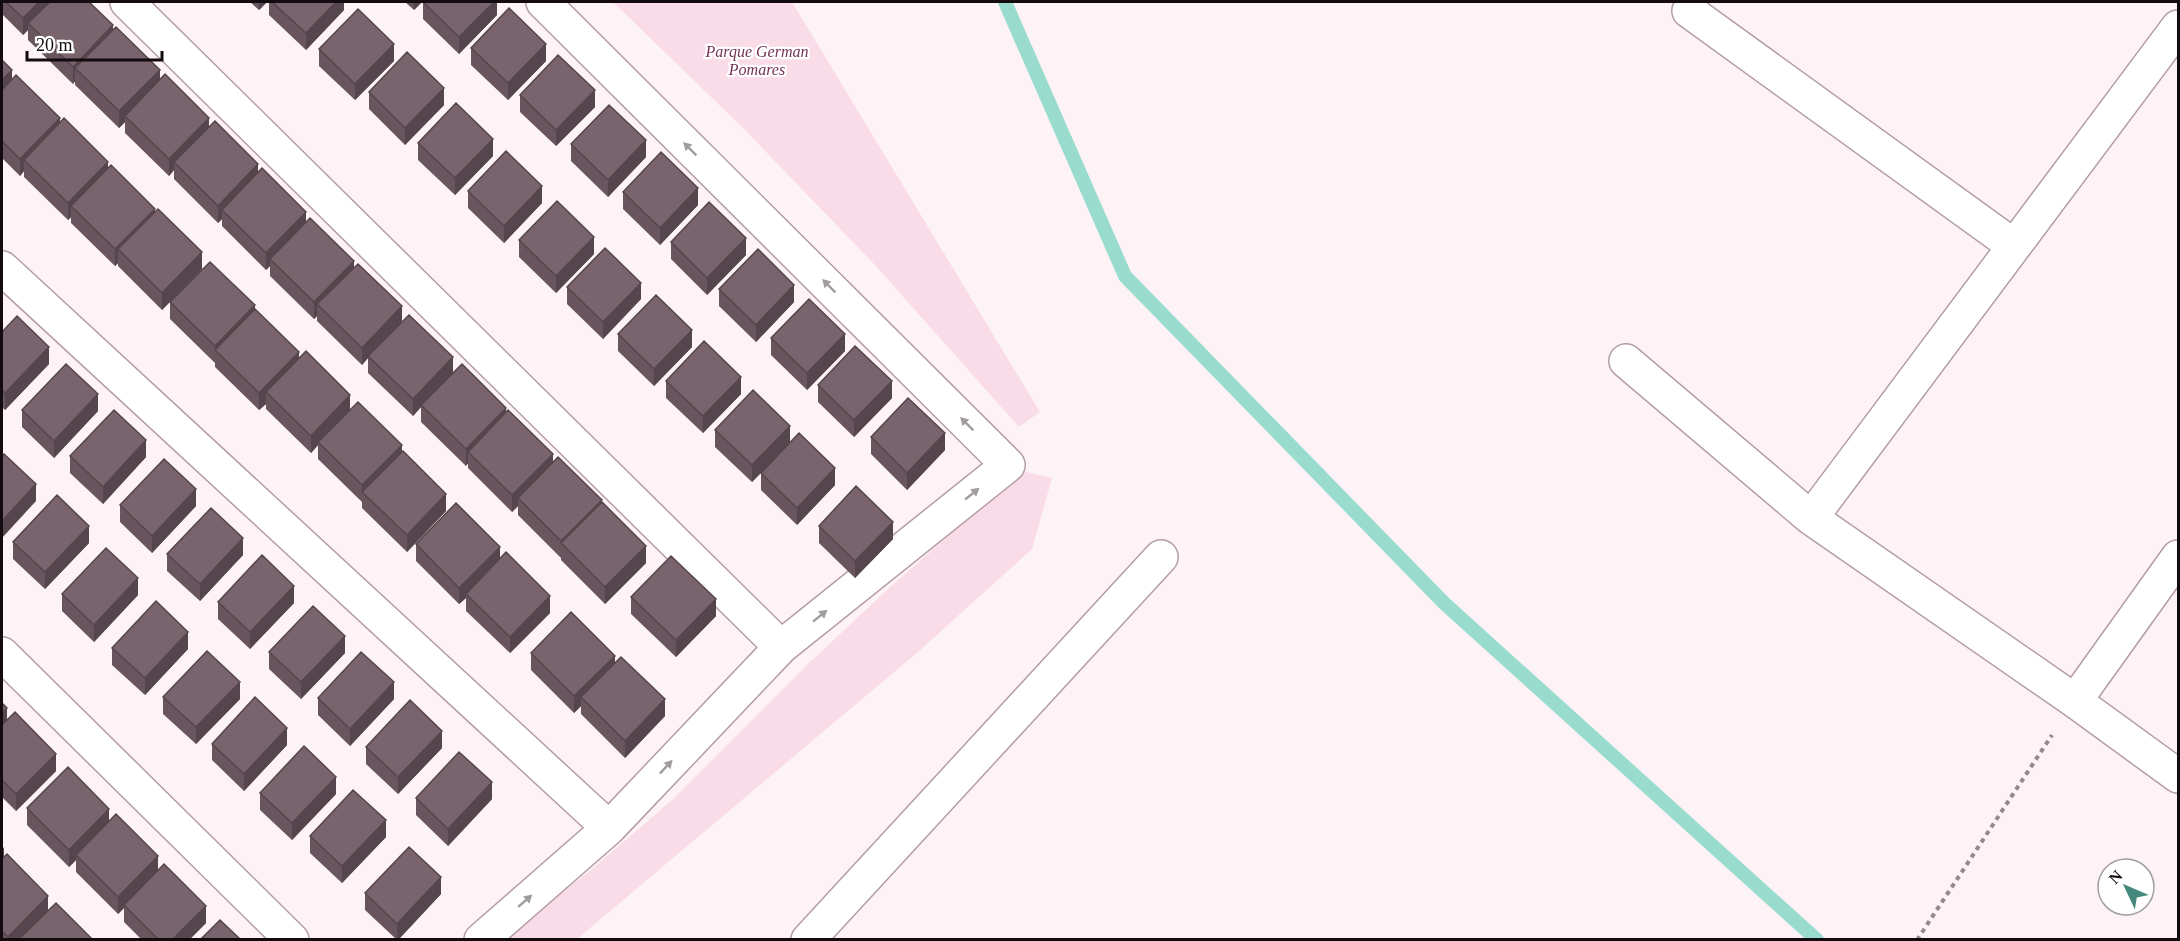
<svg xmlns="http://www.w3.org/2000/svg" width="2180" height="941" font-family="'Times New Roman',serif">
	<style>
		.green { fill: #fadce8 }
		.lines { fill: none; stroke-linecap: round; stroke-linejoin: round }
		.stream { stroke: #99dcce; stroke-width: 14 }
		.minor-casing { stroke: #b49da6; stroke-width: 36 }
		.path { stroke: #92898d; stroke-width: 4; stroke-dasharray: 4.5 4.5; stroke-linecap: butt }
		.minor { stroke: #fff; stroke-width: 33 }
		.wall { fill: #68555d }
		.shaded-wall { fill: #55454c }
		.building { fill: #79636c; stroke: #55454c; stroke-width: 1.5 }
		.oneway { fill: #a19d9f }
		.labels { text-anchor: middle; dominant-baseline: central; stroke-width: 4.5; stroke-linejoin: round; paint-order: stroke }
		.park-label { font-size: 16px; font-style: italic; fill: #743353; stroke: #fff }
	</style>
	<rect width="100%" height="100%" fill="#fdf3f7"/>
	<!-- green -->
	<path class="green" d="M613,2H792L1040,412L1019,427L873,263L745,130Z
		M1022,471L1052,478L1032,549L918,652L577,939L501,940L591,870L672,800L807,665L889,588Z"/>
	<g class="lines">
		<!-- stream -->
		<path class="stream" d="M1005,2L1125,276L1444,603L1817,940"/>
		<!-- minor casing -->
		<g class="minor-casing">
			<path id="minor" d="M127,2L781,647
				M1689,11L2014,246
				M2,268L609,828
				M1626,361L1811,518L2075,701L2178,776
				M1811,518L2178,27
				M2,654L292,940
				M2075,701L2178,557
				M481,940L609,828L781,647L1008,465L543,2
				M808,940L1161,557"/>
		</g>
		<!-- path -->
		<path class="path" d="M1917,940L2052,735"/>
		<!-- minor -->
		<use href="#minor" class="minor"/>
	</g>
	<!-- wall -->
	<path class="wall" d="M2,2H89L160,80L258,172L306,222L354,267L402,321L453,373L506,412L553,462L602,503L646,563L605,604L561,560V558L518,515V506L512,512L468,468V463L466,466L421,422V407L413,416L368,373V358L362,365L317,321V316L314,319L270,276V266L266,270L222,226V219L218,223L174,179V170L169,176L125,133V122L119,128L75,85V81L73,84L28,40V30L23,35L2,14Z
		M250,2H267L259,10Z
		M269,2H344V10L306,50L269,15Z
		M405,2H422L414,10Z
		M423,2H497V15L459,54L423,19Z
		M471,48L546,61L508,100L471,65Z
		M319,49L394,61L355,100L319,66Z
		M2,60L12,79L60,123L155,212L202,269L162,310L118,266V263L115,266L71,223V217L68,220L24,177V171L20,176L2,158Z
		M369,92L444,105L405,145L369,109Z
		M520,95L595,107L556,146L520,112Z
		M418,143L493,156L455,195L418,160Z
		M571,144L646,157L608,197L571,161Z
		M468,191L542,203L504,243L468,208Z
		M623,192L698,205L660,245L623,209Z
		M519,240L594,254L556,293L519,257Z
		M671,242L746,255L707,295L671,259Z
		M567,287L641,299L603,339L567,304Z
		M719,289L794,302L756,342L719,306Z
		M170,302L255,310L299,358L350,410L402,451L446,511L407,552L362,508V502L318,459V445L311,453L266,409V404L259,410L215,367V362V363L170,319Z
		M2,332L49,364L5,410L2,407Z
		M618,334L692,347L654,386L618,351Z
		M771,338L845,351L807,390L771,355Z
		M666,381L741,394L703,433L666,398Z
		M818,385L892,398L854,437L818,402Z
		M22,410L98,411L54,458L22,427Z
		M715,430L790,443L752,482L715,447Z
		M871,437L945,450L907,490L871,454Z
		M70,456L146,457L103,504L70,473Z
		M761,473L835,485L797,525L761,490Z
		M120,505L196,506L152,553L120,522Z
		M819,526L893,539L855,578L819,543Z
		M13,542L89,543L45,589L13,559Z
		M416,544L500,558L550,613L510,653L466,611V598L459,604L416,561Z
		M167,554L243,555L200,601L167,571Z
		M62,594L138,595L94,642L62,611Z
		M631,597L716,616L676,657L631,614Z
		M218,602L294,603L250,649L218,619Z
		M112,648L188,649L145,695L112,665Z
		M269,652L345,653L301,699L269,669Z
		M531,653L615,663L665,716L625,758L581,714V706L574,713L531,670Z
		M163,697L240,699L196,744L163,714Z
		M318,698L394,699L350,746L318,715Z
		M2,703L7,720L56,771L16,811L2,797Z
		M212,744L287,745L244,791L212,760Z
		M366,747L442,748L398,794L366,764Z
		M260,793L336,794L292,840L260,810Z
		M416,798L492,799L448,846L416,815Z
		M27,808L109,821L158,870L206,923L190,939H141L124,922V908L118,914L76,872V860L69,867L27,825Z
		M310,836L386,837L342,883L310,853Z
		M2,845L4,857L48,910L92,939H2Z
		M365,893L441,894L399,939H396L365,910Z"/>
	<!-- shaded-wall -->
	<path class="shaded-wall" d="M39,2H56L28,23V30L23,35V18Z
		M259,2H267L259,10Z
		M336,2H344V10L306,50V33Z
		M414,2H422L414,10Z
		M494,2H497V15L459,54V37Z
		M113,25V42L75,68V81L73,84V67Z
		M394,44V61L355,100V84Z
		M546,44V61L508,100V83Z
		M12,70V87L2,97V80Z
		M160,70V87L125,116V122L119,128V111Z
		M444,88V105L405,145V128Z
		M595,90V107L556,146V130Z
		M60,118V135L24,160V171L20,176V159Z
		M209,118V135L174,162V170L169,176V159Z
		M493,139V156L455,195V178Z
		M646,140V157L608,197V180Z
		M108,162V179L71,206V217L68,220V203Z
		M258,164V181L222,210V219L218,223V206Z
		M542,186V203L504,243V226Z
		M698,188V205L660,245V228Z
		M155,209V226L118,249V263L115,266V249Z
		M306,212V229L270,259V266L266,270V253Z
		M594,237V254L556,293V276Z
		M746,238V255L707,295V278Z
		M202,252V269L162,310V293Z
		M354,261V278L317,304V316L314,319V302Z
		M641,283V299L603,339V322Z
		M794,285V302L756,342V325Z
		M255,305V321L215,350V363V346Z
		M402,306V323L368,356V358L362,365V348Z
		M692,330V347L654,386V369Z
		M845,334V351L807,390V373Z
		M49,347V364L5,410V393Z
		M299,352V369L266,392V404L259,410V393Z
		M453,357V374L421,405V407L413,416V399Z
		M741,377V394L703,433V416Z
		M892,381V398L854,437V420Z
		M98,394V411L54,458V441Z
		M350,395V412L318,442V445L311,453V436Z
		M506,408V425L468,452V463L466,466V449Z
		M790,426V443L752,482V465Z
		M945,433V450L907,490V473Z
		M146,440V457L103,504V487Z
		M402,445V462L362,492V502V485Z
		M553,454V471L518,498V506L512,512V495Z
		M835,468V485L797,525V508Z
		M36,484V501L2,538V521Z
		M196,489V506L152,553V536Z
		M446,494V511L407,552V535Z
		M602,500V517L561,543V558V541Z
		M893,522V539L855,578V561Z
		M89,526V543L45,589V572Z
		M243,538V555L200,601V584Z
		M646,546V563L605,604V587Z
		M500,547V564L466,594V598L459,604V588Z
		M138,578V595L94,642V625Z
		M294,586V603L250,649V632Z
		M550,596V613L510,653V637Z
		M716,599V616L676,657V640Z
		M188,632V649L145,695V678Z
		M345,636V653L301,699V682Z
		M615,656V672L581,697V706L574,713V696Z
		M240,682V699L196,744V727Z
		M394,682V699L350,746V729Z
		M665,699V716L625,758V741Z
		M7,708V725L2,730V713Z
		M287,728V745L244,791V774Z
		M442,731V748L398,794V777Z
		M56,754V771L16,811V794Z
		M336,777V794L292,840V823Z
		M492,782V799L448,846V829Z
		M109,809V826L76,855V860L69,867V850Z
		M386,820V837L342,883V866Z
		M4,847V864L2,867V850Z
		M158,856V873L124,905V908L118,914V897Z
		M441,877V894L399,939H397V924Z
		M48,896V913L22,939H8V937Z
		M206,906V923L190,939H173Z"/>
	<!-- building -->
	<path class="building" d="M6,2H39L23,18Z
		M50,2H89L113,25L73,67L28,23Z
		M272,2H336L306,33Z
		M423,2H494L459,37Z
		M509,8L546,44L508,83L471,48Z
		M358,9L394,44L355,84L319,49Z
		M116,27L160,70L119,111L75,68Z
		M407,52L444,88L405,128L369,92Z
		M558,55L595,90L556,130L520,95Z
		M2,60L12,70L2,80Z
		M165,74L209,118L169,159L125,116Z
		M16,75L60,118L20,159L2,141V90Z
		M456,103L493,139L455,178L418,143Z
		M609,105L646,140L608,180L571,144Z
		M64,118L108,162L68,203L24,160Z
		M215,121L258,164L218,206L174,162Z
		M506,151L542,186L504,226L468,191Z
		M661,152L698,188L660,228L623,192Z
		M111,165L155,209L115,249L71,206Z
		M262,168L306,212L266,253L222,210Z
		M557,201L594,237L556,276L519,240Z
		M709,202L746,238L707,278L671,242Z
		M158,209L202,252L162,293L118,249Z
		M310,218L354,261L314,302L270,259Z
		M605,248L641,283L603,322L567,287Z
		M758,249L794,285L756,325L719,289Z
		M210,262L255,305L215,346L170,302Z
		M358,264L402,306L362,348L317,304Z
		M656,295L692,330L654,369L618,334Z
		M809,299L845,334L807,373L771,338Z
		M255,309L299,352L259,393L215,350Z
		M409,315L453,357L413,399L368,356Z
		M17,316L49,347L5,393L2,390V332Z
		M704,341L741,377L703,416L666,381Z
		M855,346L892,381L854,420L818,385Z
		M306,351L350,395L311,436L266,392Z
		M66,364L98,394L54,441L22,410Z
		M462,364L506,408L466,449L421,405Z
		M753,390L790,426L752,465L715,430Z
		M908,398L945,433L907,473L871,437Z
		M358,402L402,445L362,485L318,442Z
		M114,410L146,440L103,487L70,456Z
		M508,410L553,454L512,495L468,452Z
		M799,433L835,468L797,508L761,473Z
		M403,451L446,494L407,535L362,492Z
		M4,454L36,484L2,521V456Z
		M558,457L602,500L561,541L518,498Z
		M164,459L196,489L152,536L120,505Z
		M856,486L893,522L855,561L819,526Z
		M57,495L89,526L45,572L13,542Z
		M602,502L646,546L605,587L561,543Z
		M456,503L500,547L459,588L416,544Z
		M211,508L243,538L200,584L167,554Z
		M106,548L138,578L94,625L62,594Z
		M506,552L550,596L510,637L466,594Z
		M262,555L294,586L250,632L218,602Z
		M671,556L716,599L676,640L631,597Z
		M156,601L188,632L145,678L112,648Z
		M313,606L345,636L301,682L269,652Z
		M571,612L615,656L574,696L531,653Z
		M207,651L240,682L196,727L163,697Z
		M361,652L394,682L350,729L318,698Z
		M621,657L665,699L625,741L581,697Z
		M255,697L287,728L244,774L212,744Z
		M410,700L442,731L398,777L366,747Z
		M2,703L7,708L2,713Z
		M15,712L56,754L16,794L2,780V725Z
		M304,746L336,777L292,823L260,793Z
		M459,752L492,782L448,829L416,798Z
		M68,767L109,809L69,850L27,808Z
		M353,790L386,820L342,866L310,836Z
		M116,814L158,856L118,897L76,855Z
		M409,847L441,877L397,924L365,893Z
		M7,854L48,896L8,937L2,931V859Z
		M164,864L206,906L173,939H158L124,905Z
		M56,903L92,939H19Z
		M220,920L240,939H201Z"/>
	<!-- one-way arrows -->
	<defs><path id="oneway-solid" d="M-6-.8H1V-3.2L6.5 0L1 3.2V.8H-6Z" transform="scale(1.5)"/></defs>
	<g class="oneway">
		<use href="#oneway-solid" transform="translate(690 149) rotate(-135)"/>
		<use href="#oneway-solid" transform="translate(829 286) rotate(-135)"/>
		<use href="#oneway-solid" transform="translate(967 424) rotate(-135)"/>
		<use href="#oneway-solid" transform="translate(972 494) rotate(-39)"/>
		<use href="#oneway-solid" transform="translate(820 616) rotate(-39)"/>
		<use href="#oneway-solid" transform="translate(666 767) rotate(-47)"/>
		<use href="#oneway-solid" transform="translate(525 901) rotate(-41)"/>
	</g>
	<g class="labels">
		<!-- park labels -->
		<g class="park-label">
			<text x="757" y="51">Parque German<tspan x="757" dy="18">Pomares</tspan></text>
		</g>
	</g>
	<!-- border -->
	<rect width="2180" height="941" fill="none" stroke="#130b0f" stroke-width="6"/>
	<!-- north arrow -->
	<g transform="translate(2126 887) rotate(314)"><circle r="28" fill="#ffffff" stroke="#a19d9f" stroke-width="1.5"/>
	<path d="M0-4.5L10 22L0 15L-10 22Z" fill="#45897c"/>
	<text y="-9" font-size="16" font-weight="bold" text-anchor="middle" fill="#130b0f">N</text>
	</g>
	<!-- scale -->
	<path d="M27 51v9h135v-9" fill="none" stroke="#130b0f" stroke-width="3"/>
	<text x="36" y="51" font-size="18" fill="#130b0f" stroke="#ffffff" stroke-width="4.5" paint-order="stroke">20 m</text>
</svg>
